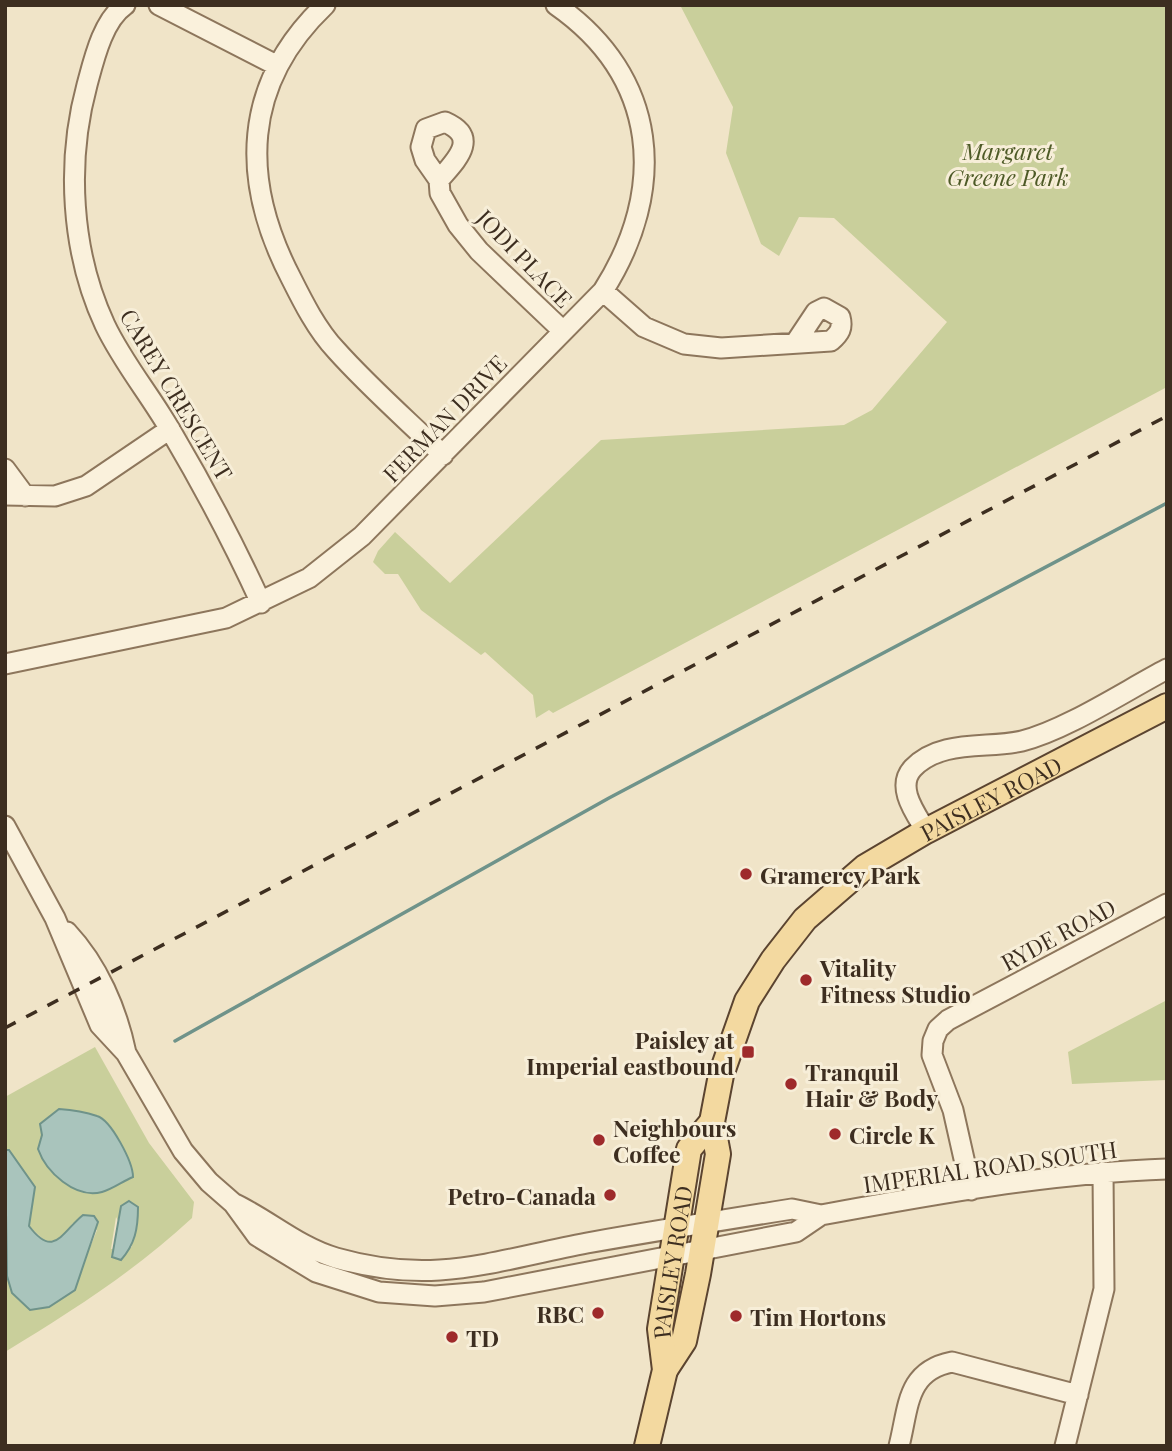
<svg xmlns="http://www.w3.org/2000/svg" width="1172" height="1451" font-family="'Playfair Display',serif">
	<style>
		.green { fill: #c9cf9b; fill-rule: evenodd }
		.water { fill: #a9c4bc; stroke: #6f938a; stroke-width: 2 }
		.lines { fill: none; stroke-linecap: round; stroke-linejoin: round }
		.stream { stroke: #6f938a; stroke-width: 3.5 }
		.minor-casing { stroke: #8d765c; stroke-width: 23 }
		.major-casing { stroke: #5b4430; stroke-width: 28 }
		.minor { stroke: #faf1dc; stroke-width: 19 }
		.major { stroke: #f3d9a0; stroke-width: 24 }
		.rail { stroke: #3d2e20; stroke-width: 3.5; stroke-dasharray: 12 12; stroke-linecap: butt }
		.poi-dot { fill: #9e2a2b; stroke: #f7eed8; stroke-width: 2.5 }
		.labels { text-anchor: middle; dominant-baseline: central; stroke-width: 6; stroke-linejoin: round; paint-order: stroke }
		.park-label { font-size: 23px; font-style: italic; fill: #4d5a26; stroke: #f7eed8 }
		.street-label { font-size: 23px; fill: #3d2e20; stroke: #f7eed8 }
		.poi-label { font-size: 23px; font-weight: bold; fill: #3d2e20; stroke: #f7eed8; text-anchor: start }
	</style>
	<rect width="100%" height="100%" fill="#f0e4c8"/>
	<!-- green -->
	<path class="green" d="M680,5H1167V387L553,713L549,710L536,718L533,695L485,652L481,655L421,610L398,574H385L373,562L378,551L395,532L450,583L601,440L844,425L872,410L947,322L834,218L799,217L779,256L761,244L726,153L733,107Z
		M1167,1000V1080L1072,1084L1068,1052Z
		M95,1047L149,1143L194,1202L192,1218C135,1271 72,1311 5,1352V1247L7,1276L91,1245L97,1230L73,1223L61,1239L46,1242L29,1226L35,1187L9,1150H5V1097ZM83,1115L99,1116L38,1149L42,1135ZM116,1217L132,1247L111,1249Z"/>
	<!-- water -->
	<path class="water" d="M59,1109C72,1110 85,1112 97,1116C111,1120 133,1162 133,1177C123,1181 113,1189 102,1192C75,1199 46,1172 38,1149L42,1135L40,1124Z
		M5,1150H9L35,1187L29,1226C54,1259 61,1233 83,1215L94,1216L98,1222L75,1290L49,1307L30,1310L12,1293L7,1276Z
		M129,1201L138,1207C138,1229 135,1244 121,1260L112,1257L121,1206Z"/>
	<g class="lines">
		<!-- stream -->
		<path class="stream" d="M175,1041L609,798L1167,503"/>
		<!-- minor casing -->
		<g class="minor-casing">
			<path id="minor" d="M125,5C103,20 94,59 87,85C66,162 71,252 105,325C123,363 151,396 172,433C205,489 234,544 261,603
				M159,5L276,65
				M325,5C242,84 240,180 291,278C303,302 317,330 336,350C369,387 407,420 443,455
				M439,180C455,161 481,138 445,122L426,129L421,147L425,160L439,180L440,193L458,225L479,251L563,331
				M603,291L644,327L684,344L721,348L831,341C840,333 843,328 840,317L824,308L816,312L796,342
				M5,469L25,496
				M5,495L55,496L86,486L170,429
				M5,664L226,618L309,578L362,536L603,291C668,189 659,77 556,5
				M5,826L55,918L100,1025L126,1053L183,1151L209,1182L233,1203L257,1236L316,1272L379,1292L435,1296L484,1292L796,1232L821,1215
				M926,831C916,814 895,787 913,768C941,739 987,749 1022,741C1066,730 1125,691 1167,669
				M67,932C98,965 117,1010 126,1053
				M971,1190L953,1110L932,1055L933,1041L938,1029L948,1020L1167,904
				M233,1203C269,1220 298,1247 336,1258C434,1286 492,1261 587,1243C655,1231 723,1220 792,1209L821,1215C935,1194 1051,1173 1167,1169
				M899,1446C909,1407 906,1371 952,1362L1078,1395
				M1065,1446L1104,1289L1103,1172"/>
		</g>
		<!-- major casing -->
		<g class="major-casing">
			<g id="major">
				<path id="s1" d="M665,1370L684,1341L698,1274L718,1154L712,1122L721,1075L747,1001L773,960L805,919L865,867L926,831L1167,706"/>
				<path id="s2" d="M647,1446L665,1370L660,1329L689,1149L712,1122"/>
			</g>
		</g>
		<!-- minor -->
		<use href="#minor" class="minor"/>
		<!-- major -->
		<use href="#major" class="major"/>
		<!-- rail -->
		<path class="rail" d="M5,1028L1167,416"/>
	</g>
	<!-- markers -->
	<g class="poi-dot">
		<circle cx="746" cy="874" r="7"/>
		<circle cx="806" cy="980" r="7"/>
		<rect x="741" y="1045" width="14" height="14" rx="3.5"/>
		<circle cx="791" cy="1084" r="7"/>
		<circle cx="835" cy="1134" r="7"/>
		<circle cx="599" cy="1140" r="7"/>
		<circle cx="610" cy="1195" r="7"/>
		<circle cx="598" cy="1313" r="7"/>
		<circle cx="736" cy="1316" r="7"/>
		<circle cx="452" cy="1337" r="7"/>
	</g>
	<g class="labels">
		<!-- park labels -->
		<g class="park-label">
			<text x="1008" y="150">Margaret<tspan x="1008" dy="26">Greene Park</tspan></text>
		</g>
		<!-- street labels -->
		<g class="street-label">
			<text transform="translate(525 258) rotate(46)">JODI PLACE</text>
			<text transform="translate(177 394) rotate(59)">CAREY CRESCENT</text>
			<text transform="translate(444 418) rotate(-46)">FERMAN DRIVE</text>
			<text stroke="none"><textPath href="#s1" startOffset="707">PAISLEY ROAD</textPath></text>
			<text transform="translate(1058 934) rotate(-28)">RYDE ROAD</text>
			<text transform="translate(990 1166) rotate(-8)">IMPERIAL ROAD SOUTH</text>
			<text stroke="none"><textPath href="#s2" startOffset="187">PAISLEY ROAD</textPath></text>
		</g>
		<!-- poi labels -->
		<g class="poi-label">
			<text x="760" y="874">Gramercy Park</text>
			<text x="820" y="967">Vitality<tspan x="820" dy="26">Fitness Studio</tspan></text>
			<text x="734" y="1039" text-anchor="end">Paisley at<tspan x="734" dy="26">Imperial eastbound</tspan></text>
			<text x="805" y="1071">Tranquil<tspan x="805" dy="26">Hair &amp; Body</tspan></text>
			<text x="613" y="1127">Neighbours<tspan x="613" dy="26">Coffee</tspan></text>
			<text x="849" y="1134">Circle K</text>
			<text x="596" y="1195" text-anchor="end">Petro-Canada</text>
			<text x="584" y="1313" text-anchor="end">RBC</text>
			<text x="750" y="1316">Tim Hortons</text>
			<text x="466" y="1337">TD</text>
		</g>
	</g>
	<!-- border -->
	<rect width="1172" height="1451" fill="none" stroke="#3d2e20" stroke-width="14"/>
</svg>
